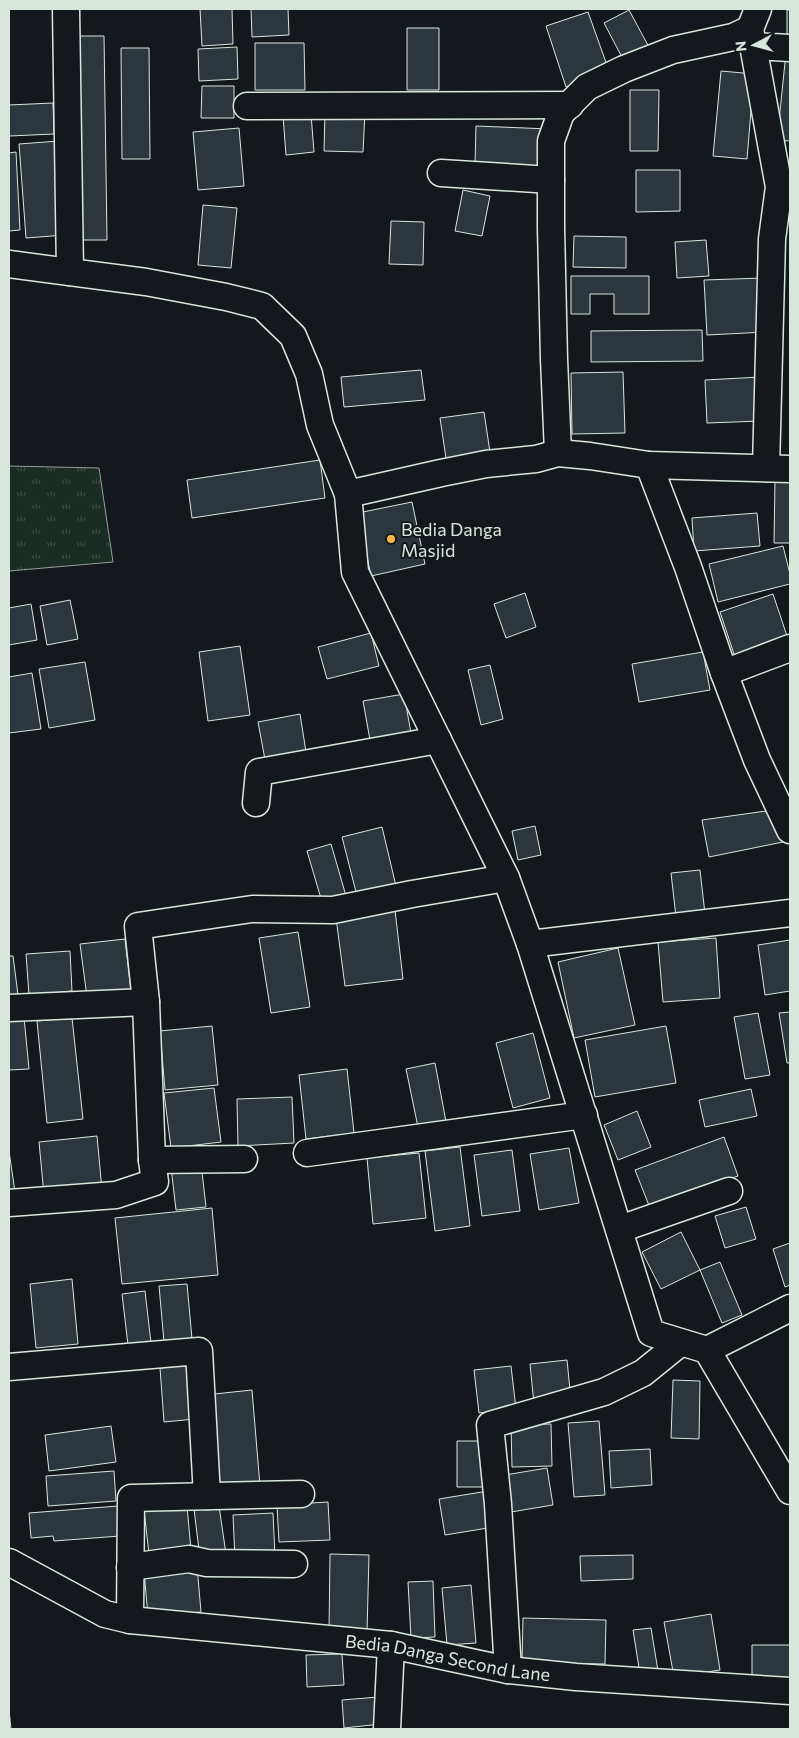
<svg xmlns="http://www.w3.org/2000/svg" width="799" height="1738" font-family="Commissioner,sans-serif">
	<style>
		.park { fill: url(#park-tufts); stroke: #939e99 }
		.building { fill: #2c363c; stroke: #d8e6dc }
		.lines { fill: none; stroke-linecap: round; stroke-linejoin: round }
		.minor-casing { stroke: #d8e6dc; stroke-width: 29 }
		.minor { stroke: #14181c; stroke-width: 26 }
		.poi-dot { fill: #ffb74d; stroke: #14181c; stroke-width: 2 }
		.labels { text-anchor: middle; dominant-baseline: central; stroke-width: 4; stroke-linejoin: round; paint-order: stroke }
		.poi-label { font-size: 18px; fill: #d8e6dc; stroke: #14181c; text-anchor: start }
		.street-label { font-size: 18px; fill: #d8e6dc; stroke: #14181c }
	</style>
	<defs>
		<pattern id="park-tufts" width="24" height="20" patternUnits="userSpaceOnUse" patternTransform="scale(1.25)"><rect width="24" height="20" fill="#1a2d24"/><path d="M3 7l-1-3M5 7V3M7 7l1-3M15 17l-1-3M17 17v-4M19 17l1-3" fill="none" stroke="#3b4b43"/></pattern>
	</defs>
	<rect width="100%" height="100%" fill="#14181c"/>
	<!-- park -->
	<path class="park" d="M9,466L99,468L113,562L9,571Z"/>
	<!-- building -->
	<path class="building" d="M200,9H232L233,44L202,46Z
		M251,9H288L289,35L252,37Z
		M629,10L650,49L625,63L604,23Z
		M787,10H790V43H787Z
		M588,12L608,68L566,87L546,26Z
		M407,28H439V90H407Z
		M79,36H104L107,240H82Z
		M255,43H304L305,90H255Z
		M237,47L238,79L199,81L198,49Z
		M121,48H149L150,159H122Z
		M786,53L790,54V141L777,140Z
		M721,71L754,74L747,159L713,156Z
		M202,86H234V118H201Z
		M630,90H659L658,151H630Z
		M53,103L54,134L9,136V105Z
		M325,111L365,112L363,152L324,151Z
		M311,114L314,152L286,155L283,116Z
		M476,126L549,129L548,167L475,165Z
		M239,128L244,186L198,190L193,132Z
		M59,141L65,235L26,238L19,144Z
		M16,152L20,230L9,231V153Z
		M636,170H680V211L636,212Z
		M463,190L490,196L482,236L455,231Z
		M203,205L237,208L231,268L198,265Z
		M391,221L424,222L423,265L389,264Z
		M574,236L626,237V268L573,267Z
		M706,240L709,276L677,278L675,242Z
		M571,276H649V314H614V294H590V314H571Z
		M763,278L766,332L707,335L704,280Z
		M702,330L703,361L591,362V331Z
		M421,370L425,400L344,407L341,377Z
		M623,372L625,433L572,434L571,373Z
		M760,377L762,421L707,423L705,380Z
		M484,412L491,459L447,465L440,418Z
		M320,460L325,498L192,518L187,480Z
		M775,480H790V543H774Z
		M412,502L425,564L371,576L358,513Z
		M757,513L760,546L694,551L692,518Z
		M783,546L790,574V584L718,602L709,564Z
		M525,593L536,627L506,638L494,604Z
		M773,594L788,639L735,657L720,612Z
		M70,600L78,639L47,645L40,606Z
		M31,604L37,640L9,645V608Z
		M371,633L379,666L327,679L318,647Z
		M240,646L250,715L208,721L199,652Z
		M703,652L710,690L639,702L632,664Z
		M85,662L95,720L49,728L39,669Z
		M490,665L503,719L481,725L468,670Z
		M32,673L41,729L9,733V677Z
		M404,694L411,733L370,740L363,701Z
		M300,714L307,758L266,765L258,722Z
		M766,811L783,842L709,857L702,820Z
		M535,826L541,855L518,860L512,831Z
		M382,827L396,886L357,896L342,837Z
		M331,844L346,896L322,902L307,851Z
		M700,870L705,914L676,917L671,873Z
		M395,910L403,979L345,986L336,918Z
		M298,932L310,1007L271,1013L259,938Z
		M716,938L720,998L663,1002L658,942Z
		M125,939L131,991L87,997L80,944Z
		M790,940V991L765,995L758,945Z
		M618,948L635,1025L574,1038L558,962Z
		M70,951L72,991L29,995L26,954Z
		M9,956H13L18,995L9,997Z
		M790,1012V1063H787L779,1013Z
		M758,1013L770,1075L745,1079L734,1017Z
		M24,1017L29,1069L9,1070V1018Z
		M72,1018L83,1119L47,1123L37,1021Z
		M212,1026L218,1085L165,1090L160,1031Z
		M666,1026L676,1083L595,1097L585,1040Z
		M533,1033L550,1098L513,1108L496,1043Z
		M435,1063L447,1127L419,1132L406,1069Z
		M347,1069L354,1133L306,1139L299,1075Z
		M214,1088L221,1142L171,1148L164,1093Z
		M751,1089L757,1116L705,1127L699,1100Z
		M292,1097L294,1143L238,1146L237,1099Z
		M637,1111L651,1147L618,1160L604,1125Z
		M97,1136L102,1190L44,1195L39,1142Z
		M724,1137L738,1176L650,1208L635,1170Z
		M460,1147L470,1226L435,1231L425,1151Z
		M569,1148L579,1203L539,1210L530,1154Z
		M512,1150L520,1211L482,1216L474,1155Z
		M9,1151L15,1192L9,1193Z
		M419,1153L426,1218L373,1224L367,1158Z
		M201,1163L206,1207L176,1210L171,1167Z
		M746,1207L756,1239L725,1248L715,1216Z
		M212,1208L218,1275L122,1284L115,1218Z
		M681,1232L700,1270L661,1289L642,1252Z
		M790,1243V1285L785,1287L773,1249Z
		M720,1262L742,1315L722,1323L700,1270Z
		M72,1279L78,1344L36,1348L30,1284Z
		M187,1284L192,1339L164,1342L159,1286Z
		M145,1291L151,1343L128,1345L122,1294Z
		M567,1360L571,1400L534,1404L530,1364Z
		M190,1365L195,1419L164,1422L160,1368Z
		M511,1366L516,1409L479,1413L474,1370Z
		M673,1380L700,1381L699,1439L671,1438Z
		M252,1390L260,1486L214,1490L205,1395Z
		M599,1421L605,1495L574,1497L568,1423Z
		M551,1424L552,1466L512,1467L511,1425Z
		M111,1426L116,1462L49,1471L45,1435Z
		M457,1441H489V1487H457Z
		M650,1449L652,1485L611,1488L609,1451Z
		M547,1468L553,1505L505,1513L499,1476Z
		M114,1471L116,1501L48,1506L46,1476Z
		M488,1491L494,1527L445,1535L439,1499Z
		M328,1502L330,1540L279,1542L277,1505Z
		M118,1506L120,1536L54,1541L53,1536L31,1538L29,1513Z
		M187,1506L191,1550L149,1554L144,1510Z
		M219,1506L226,1554L200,1558L194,1509Z
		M273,1513L275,1557L235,1559L233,1515Z
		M330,1554L369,1555L367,1632H329Z
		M633,1555V1579L581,1581L580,1556Z
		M197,1566L201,1612L148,1616L144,1571Z
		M433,1581L435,1637L411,1638L408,1582Z
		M471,1585L476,1643L447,1645L442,1588Z
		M711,1614L720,1670L674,1677L664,1622Z
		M523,1618L606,1620L605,1664L522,1663Z
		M651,1628L658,1671L640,1674L633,1630Z
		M752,1645H790V1684H752Z
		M342,1654L344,1685L307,1687L306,1655Z
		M378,1697L381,1724L344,1728L342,1700Z
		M9,1710L11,1729H9Z"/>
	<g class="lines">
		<!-- minor casing -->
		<g class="minor-casing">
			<g id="minor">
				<path d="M66,9L70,272"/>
				<path d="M750,29L779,187L772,239L766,468"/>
				<path d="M753,46L790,48"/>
				<path d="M247,106L570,105"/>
				<path d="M441,173L551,180"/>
				<path d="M9,264L146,282L226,297L262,306L293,336L309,374L320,425L348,494L441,473L486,464L536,459L558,453L590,456L649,465L790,469"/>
				<path d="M558,453L554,359L551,228V141L561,113L587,87L624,69L673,50L733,37L750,29L758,9"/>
				<path d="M649,465L688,567L724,673L757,760L790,830"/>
				<path d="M348,494L355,572L506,878L530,944L790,913"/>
				<path d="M724,673L790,648"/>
				<path d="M256,803L259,772L438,740"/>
				<path d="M530,944L651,1333L707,1350L790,1491"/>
				<path d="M9,1008L146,1002L138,926L252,909L333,910L412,894L506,878"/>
				<path d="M307,1153L584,1115"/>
				<path d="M152,1160L244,1159"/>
				<path d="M9,1203L116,1195L155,1182L152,1160L146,1002"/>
				<path d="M620,1229L729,1191"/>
				<path d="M707,1350L790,1308"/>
				<path d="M9,1367L199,1351L207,1496"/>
				<path id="s1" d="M9,1562L105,1614L130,1620L391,1645L508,1670L576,1677L790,1691"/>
				<path d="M130,1567L189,1559L207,1563L294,1564"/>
				<path d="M130,1620L131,1498L301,1494"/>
				<path d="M508,1670L498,1504L490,1425L604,1392L643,1373L680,1343"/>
				<path d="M387,1729L391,1645"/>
			</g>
		</g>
		<!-- minor -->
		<use href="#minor" class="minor"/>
	</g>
	<!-- markers -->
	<circle class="poi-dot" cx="391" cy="539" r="5"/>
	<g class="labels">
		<!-- poi labels -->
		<g class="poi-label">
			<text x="401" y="529">Bedia Danga<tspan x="401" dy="21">Masjid</tspan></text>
		</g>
		<!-- street labels -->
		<g class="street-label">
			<text stroke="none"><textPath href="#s1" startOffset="455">Bedia Danga Second Lane</textPath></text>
		</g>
	</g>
	<!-- border -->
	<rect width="799" height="1738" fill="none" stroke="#d8e6dc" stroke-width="20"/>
	<!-- north arrow -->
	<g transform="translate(754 45) rotate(264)" stroke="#14181c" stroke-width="4" paint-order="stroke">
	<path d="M0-4L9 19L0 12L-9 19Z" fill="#d8e6dc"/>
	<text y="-8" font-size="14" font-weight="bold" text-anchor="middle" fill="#d8e6dc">N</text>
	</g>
</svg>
